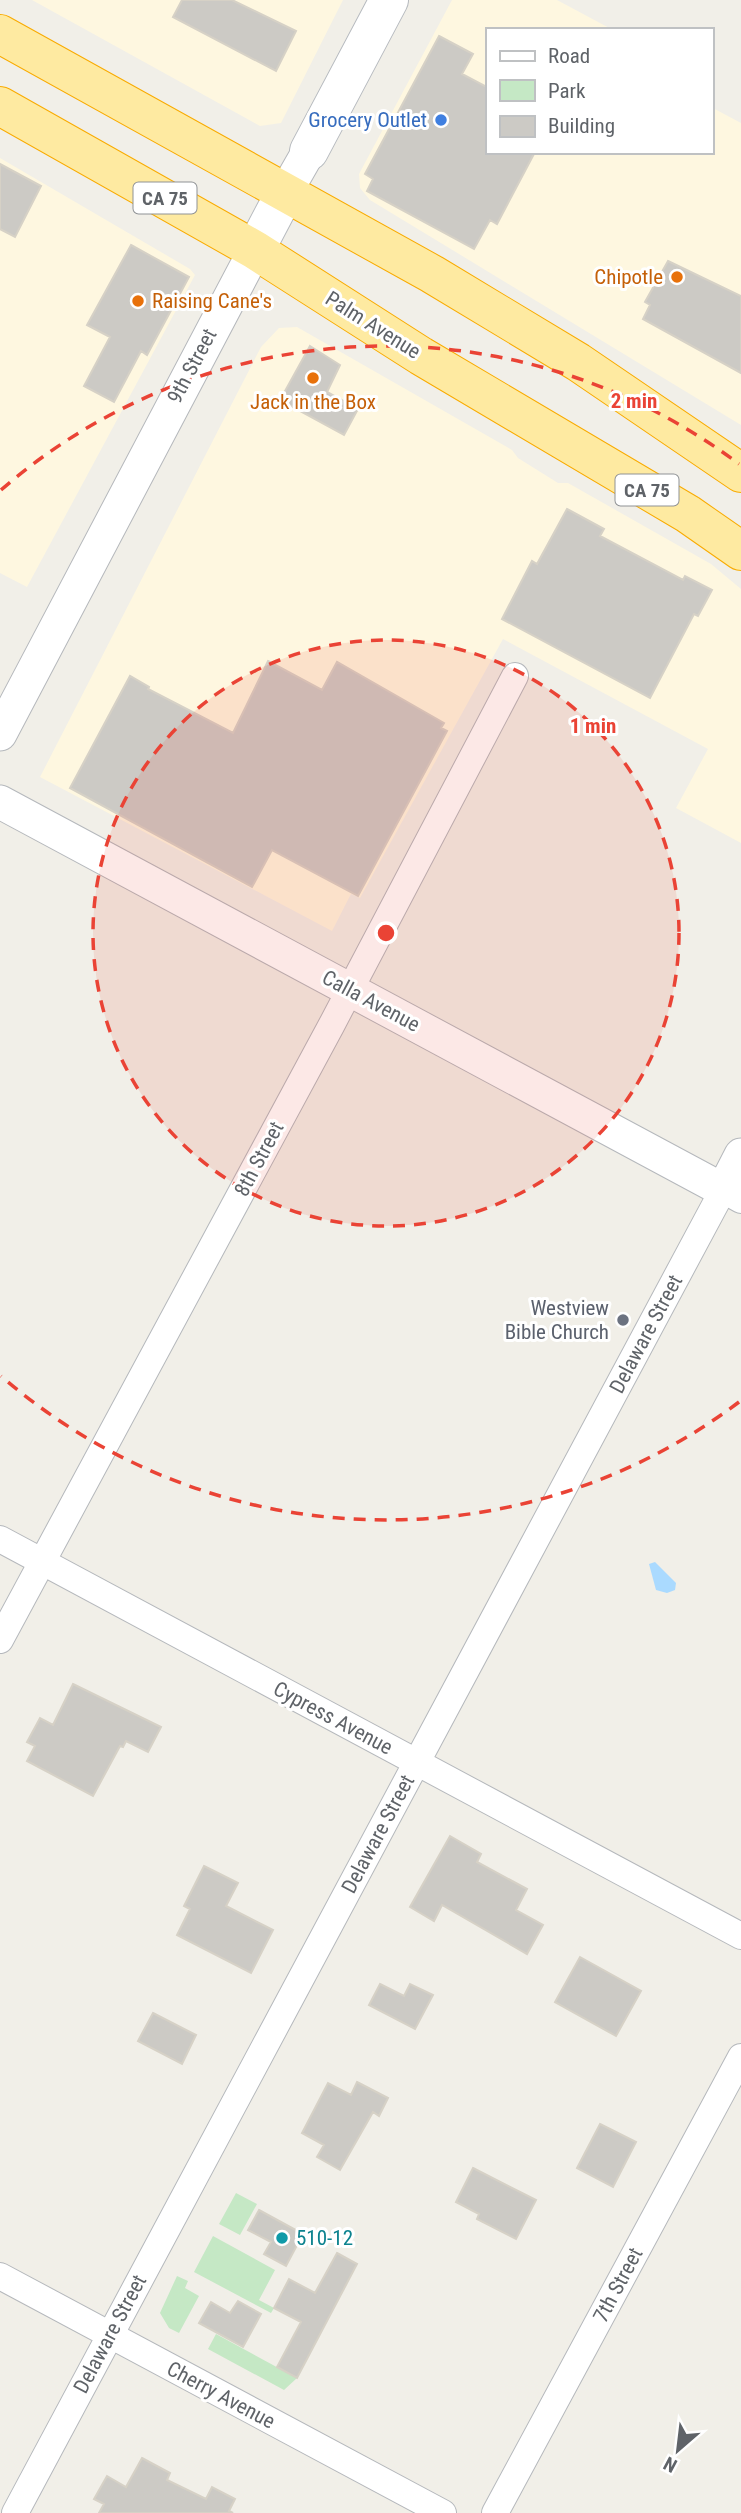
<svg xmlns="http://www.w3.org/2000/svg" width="741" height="2513" font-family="'Roboto Condensed',sans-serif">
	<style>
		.commercial { fill: #fef7e0 }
		.green { fill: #c5e8c5 }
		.water { fill: #aadaff }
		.building { fill: #cccac5; stroke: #d6d1c6; stroke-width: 2 }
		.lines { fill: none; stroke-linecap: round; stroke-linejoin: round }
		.minor-casing { stroke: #b5b8bc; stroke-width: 28 }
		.tertiary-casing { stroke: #b5b8bc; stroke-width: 35 }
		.secondary-casing { stroke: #b6babf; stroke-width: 40 }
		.trunk-casing { stroke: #f9ab00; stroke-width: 40 }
		.minor { stroke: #fff; stroke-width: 26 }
		.tertiary { stroke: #fff; stroke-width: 33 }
		.secondary { stroke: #fff; stroke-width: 38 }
		.trunk { stroke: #feeaa1; stroke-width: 38 }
		.ring { fill: none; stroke: #ea4335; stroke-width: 3.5; stroke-dasharray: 12 9 }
		.shop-dot { fill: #3f7fe0; stroke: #fff; stroke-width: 2.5 }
		.food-dot { fill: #e8710a; stroke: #fff; stroke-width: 2.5 }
		.worship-dot { fill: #6b7280; stroke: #fff; stroke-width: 2.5 }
		.culture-dot { fill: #0f9aa8; stroke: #fff; stroke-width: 2.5 }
		.labels { text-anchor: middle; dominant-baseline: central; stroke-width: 6; stroke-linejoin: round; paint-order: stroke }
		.shield { fill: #fff; stroke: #8f9295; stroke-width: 2 }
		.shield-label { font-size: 19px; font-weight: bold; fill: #5f6368 }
		.shop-label { font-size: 21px; fill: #366cbe; stroke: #fff; text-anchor: end }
		.food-label { font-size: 21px; fill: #c56008; stroke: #fff; text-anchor: end }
		.street-label { font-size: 21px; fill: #5f6368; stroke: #fff }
		.worship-label { font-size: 21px; fill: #5b616d; stroke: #fff; text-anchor: end }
		.culture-label { font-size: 21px; fill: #0d838f; stroke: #fff; text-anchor: start }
		.centre { fill: #ea4335; stroke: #fff; stroke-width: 3.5 }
		.ring-label { font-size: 21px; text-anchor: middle; font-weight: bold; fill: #ea4335; stroke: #fff; stroke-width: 6; stroke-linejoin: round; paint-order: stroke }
	</style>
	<rect width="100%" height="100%" fill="#f1efe8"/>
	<!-- commercial -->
	<path class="commercial" d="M32,0H343L281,123L260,126Z
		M452,0H557L613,30H487V152H711V107L741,123V425L370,200L360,188L359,174Z
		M0,158L190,269L195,275L27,587L0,573Z
		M297,327L512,450L518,458L558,483H568L711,564L741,589V843L676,808L708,749L503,639L360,898L351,894L332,931L40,777L261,347L279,328Z"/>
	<!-- green -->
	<path class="green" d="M236,2193L257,2204L240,2235L219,2224Z
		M213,2236L275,2270L259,2300L274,2308L271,2313L194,2272Z
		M177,2276L188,2281L185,2288L199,2296L179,2333L169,2328L160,2313Z
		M216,2334L297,2378L284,2390L208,2349Z"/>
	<!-- water -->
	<path class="water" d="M655,1562L676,1583L675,1590L667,1593L656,1590L649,1564Z"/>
	<!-- building -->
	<path class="building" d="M182,0H232L296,31L276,71L173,17Z
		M439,36L473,54L462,74L487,87V152H535L497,224L490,220L474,249L367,191L373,179L365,174Z
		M0,164L41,186L15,237L0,229Z
		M131,245L189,277L147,355L141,351L114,402L84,386L110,337L87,325Z
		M668,261L741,296V373L643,319L650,305L645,302Z
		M310,346L340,365L327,392L358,409L344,435L280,400Z
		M567,509L604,529L600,536L683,580L685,576L712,590L698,616L694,614L650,698L502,619L532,561L537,564Z
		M268,661L322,690L337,662L444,723L441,728L447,731L358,896L272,850L252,887L70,788L130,676L149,687L148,689L233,733Z
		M73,1684L161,1727L148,1752L126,1741L123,1747L120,1746L93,1796L27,1761L35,1746L27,1742L40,1718L53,1725Z
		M450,1836L481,1854L477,1862L527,1889L516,1910L543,1925L527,1954L442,1905L434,1921L410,1907Z
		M204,1866L238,1883L226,1906L273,1930L251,1973L177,1935L190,1909L184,1906Z
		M580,1957L641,1991L616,2036L555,2002Z
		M380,1984L404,1996L410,1984L433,1995L415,2029L369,2005Z
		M153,2013L196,2035L182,2064L138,2041Z
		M357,2082L388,2098L379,2116L373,2112L340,2170L317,2157L324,2145L302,2133L328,2083L351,2095Z
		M600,2124L636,2142L613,2187L577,2168Z
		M473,2168L536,2200L516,2239L477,2219L479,2214L456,2202Z
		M259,2210L303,2234L286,2266L264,2254L271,2242L248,2230Z
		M337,2253L357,2264L297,2378L277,2367L301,2322L274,2308L289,2279L315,2293Z
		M238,2301L261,2314L243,2347L199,2323L211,2302L230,2313Z
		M142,2458L170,2473L167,2480L206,2499L212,2487L235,2499L229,2511L233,2513H99L104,2504L94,2499L107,2476L126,2487Z"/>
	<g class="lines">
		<!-- minor casing -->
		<g class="minor-casing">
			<path id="minor" d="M0,1539L741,1936
				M0,1640L331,1026L515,676
				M0,2276L443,2513
				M15,2513L723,1190L741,1200
				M495,2513L741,2057"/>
		</g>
		<!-- tertiary casing -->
		<g class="tertiary-casing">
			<path id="tertiary" d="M285,193L309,151
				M0,734L255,250
				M0,802L723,1190L741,1155"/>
		</g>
		<!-- secondary casing -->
		<g class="secondary-casing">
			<path id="secondary" d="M309,151L389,0
				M255,250L285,193"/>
		</g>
		<!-- trunk casing -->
		<g class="trunk-casing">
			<path id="trunk" d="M0,34L432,274L578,362L741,473
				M0,106L255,250L421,356L688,514L741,551"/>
		</g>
		<!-- minor -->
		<use href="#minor" class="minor"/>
		<!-- tertiary -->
		<use href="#tertiary" class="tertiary"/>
		<!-- secondary -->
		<use href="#secondary" class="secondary"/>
		<!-- trunk -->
		<use href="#trunk" class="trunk"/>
	</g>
	<!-- distance rings -->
	<circle cx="386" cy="933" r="293" fill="#ea4335" fill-opacity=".12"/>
	<g class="ring">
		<circle cx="386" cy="933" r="293"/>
		<path d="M739 1402A587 587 0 0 1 1 1376M1 490A587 587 0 0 1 739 464"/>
	</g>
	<!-- markers -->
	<circle class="shop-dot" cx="441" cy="120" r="7"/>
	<g class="food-dot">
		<circle cx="677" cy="277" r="7"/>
		<circle cx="138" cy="301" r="7"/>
		<circle cx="313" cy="378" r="7"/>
	</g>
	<circle class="worship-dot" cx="623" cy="1320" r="7"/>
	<circle class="culture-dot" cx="282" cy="2238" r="7"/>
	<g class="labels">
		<!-- shield labels -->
		<g class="shield">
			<rect x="133.5" y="182.5" width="63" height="31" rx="5"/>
			<rect x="615.5" y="474.5" width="63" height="31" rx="5"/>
		</g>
		<g class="shield-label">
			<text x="165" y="198">CA 75</text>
			<text x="647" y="490">CA 75</text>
		</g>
		<!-- shop labels -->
		<g class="shop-label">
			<text x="427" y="120">Grocery Outlet</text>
		</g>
		<!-- food labels -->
		<g class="food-label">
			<text x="663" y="277">Chipotle</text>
			<text x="152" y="301" text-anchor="start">Raising Cane's</text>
			<text x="313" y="402" text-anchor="middle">Jack in the Box</text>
		</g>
		<!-- street labels -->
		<g class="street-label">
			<text transform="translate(373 325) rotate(32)">Palm Avenue</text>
			<text transform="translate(192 366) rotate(-62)">9th Street</text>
			<text transform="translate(371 1001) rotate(28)">Calla Avenue</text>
			<text transform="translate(259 1159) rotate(-62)">8th Street</text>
			<text transform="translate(646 1334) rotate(-62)">Delaware Street</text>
			<text transform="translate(333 1718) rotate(28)">Cypress Avenue</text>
			<text transform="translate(378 1834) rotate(-62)">Delaware Street</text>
			<text transform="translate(618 2285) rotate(-62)">7th Street</text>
			<text transform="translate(110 2334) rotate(-62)">Delaware Street</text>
			<text transform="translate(221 2395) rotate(28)">Cherry Avenue</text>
		</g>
		<!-- worship labels -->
		<g class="worship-label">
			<text x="609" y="1308">Westview<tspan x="609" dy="24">Bible Church</tspan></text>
		</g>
		<!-- culture labels -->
		<g class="culture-label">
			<text x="296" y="2238">510-12</text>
		</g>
	</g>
	<circle cx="386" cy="933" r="10" class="centre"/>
	<g class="ring-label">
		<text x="634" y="408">2 min</text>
		<text x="593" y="733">1 min</text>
	</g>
	<!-- legend -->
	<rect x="486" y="28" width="228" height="126" fill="#ffffff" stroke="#bfc1c3" stroke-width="2"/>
	<rect x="500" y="51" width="35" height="10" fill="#ffffff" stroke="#bfc1c3" stroke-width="2"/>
	<text x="548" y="63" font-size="21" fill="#5f6368">Road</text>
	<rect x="500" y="80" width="35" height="21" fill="#c5e8c5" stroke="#bfc1c3" stroke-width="2"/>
	<text x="548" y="98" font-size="21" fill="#5f6368">Park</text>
	<rect x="500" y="116" width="35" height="21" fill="#cccac5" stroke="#bfc1c3" stroke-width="2"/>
	<text x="548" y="133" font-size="21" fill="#5f6368">Building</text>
	<!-- north arrow -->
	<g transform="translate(678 2450) rotate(208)" stroke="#ffffff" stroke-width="5" paint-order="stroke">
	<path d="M0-5L12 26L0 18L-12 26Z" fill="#5f6368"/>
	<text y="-10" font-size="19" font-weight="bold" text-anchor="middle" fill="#5f6368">N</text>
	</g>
</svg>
